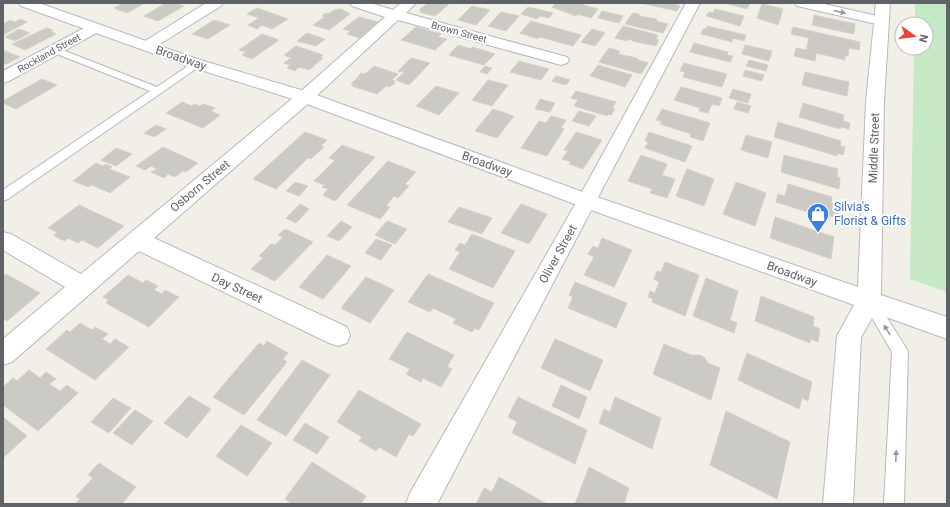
<svg xmlns="http://www.w3.org/2000/svg" width="950" height="507" font-family="Roboto,sans-serif">
	<style>
		.green { fill: #c5e8c5 }
		.building { fill: #cccac5; stroke: #d6d1c6 }
		.lines { fill: none; stroke-linecap: round; stroke-linejoin: round }
		.lane-casing { stroke: #b5b8bc; stroke-width: 2 }
		.street-casing { stroke: #b5b8bc; stroke-width: 2 }
		.secondary-casing { stroke: #b6babf; stroke-width: 2 }
		.lane { fill: #fff; fill-rule: evenodd }
		.street { fill: #fff; fill-rule: evenodd }
		.secondary { fill: #fff; fill-rule: evenodd }
		.oneway { fill: #979a9d }
		.labels { text-anchor: middle; dominant-baseline: central; stroke-width: 4; stroke-linejoin: round; paint-order: stroke }
		.far-street-label { font-size: 10px; fill: #5f6368; stroke: #fff }
		.street-label { font-size: 12px; fill: #5f6368; stroke: #fff }
		.shop-label { font-size: 12px; fill: #366cbe; stroke: #fff; text-anchor: start }
	</style>
	<rect width="100%" height="100%" fill="#f1efe8"/>
	<!-- green -->
	<path class="green" d="M915,3H947V292L910,279L914,48H926V24H915Z"/>
	<!-- building -->
	<path class="building" d="M124,3H145L127,13L114,8Z
		M166,3H175L184,6L158,21L144,16Z
		M428,3H450L435,16L420,12L422,10H419Z
		M556,3H577L598,9L591,18L577,14L576,16L552,7Z
		M640,3H673V4L680,6L677,11Z
		M725,3H750L747,9Z
		M762,4L783,9L778,25L757,18Z
		M472,6L490,10L476,25L458,20Z
		M528,7L553,13L549,18L540,16L537,19L521,14Z
		M257,8L288,19L272,29L262,25L257,29L248,25L259,18L247,14Z
		M341,9L350,14L329,30L313,25L325,17L322,16L326,13L328,14L334,10Z
		M715,9L744,16L740,26L706,16L709,12L713,13Z
		M602,11L623,16L619,23L598,18Z
		M501,12L519,16L506,31L488,26Z
		M635,13L640,15L639,16L657,19L656,21L668,24L663,33L625,24L632,14Z
		M814,15L855,24L854,34L812,25Z
		M359,17L378,22L359,38L347,34L351,31L343,29Z
		M21,19L27,22L3,35V24L10,20L15,22Z
		M214,20L230,25L208,39L192,34Z
		M531,21L581,35L573,46L540,37L538,39L520,33Z
		M623,26L658,35L656,39L659,40L656,46L632,41L633,40L628,39L627,41L615,38Z
		M707,26L746,35L744,41L733,38L732,42L701,34L703,29H706Z
		M416,27L441,34L438,37L447,39L435,50L401,40Z
		M793,27L860,42L859,50L849,48L848,56L845,55V60L816,53L815,61L794,56L796,48L806,50L809,38L791,34Z
		M47,28L53,30L51,31L56,34L25,50L12,44Z
		M19,29L30,33L15,41L5,37Z
		M592,29L605,33L595,46L581,42Z
		M307,33L325,39L316,46L297,41Z
		M262,34L279,40L252,59L242,55L246,52L239,50Z
		M694,43L728,52L727,55L733,56L730,62L690,52Z
		M458,45L471,49L473,47L495,54L484,65L449,55Z
		M745,45L772,51L769,61L742,54Z
		M296,46L323,55L320,57L323,58L309,70L299,67L295,71L287,68L290,65L284,63L291,58L284,55Z
		M609,48L620,51L618,54L637,58L636,59L648,63L641,74L599,62Z
		M3,50L20,57L6,64L3,63Z
		M411,58L430,63L409,85L396,80L404,72L398,71Z
		M749,60L768,65L766,71L746,66Z
		M519,61L549,69L541,80L510,72Z
		M684,63L727,74L722,87L683,77L685,72L680,71Z
		M598,65L632,75L625,87L590,76Z
		M374,66L398,74L392,80L395,81L394,84L388,87L386,86L377,94L352,86L353,84H351L356,79H360L357,78L361,73L365,74Z
		M485,66L492,68L487,74L480,72Z
		M745,70L764,75L762,81L743,76Z
		M805,72L849,82L847,96L802,85Z
		M556,76L570,80L566,85L552,81Z
		M42,79L57,85L16,109L3,103V101Z
		M488,80L508,85L492,106L472,100Z
		M436,86L459,93L439,115L416,106Z
		M681,87L722,98L719,106L712,104L708,113L699,111L700,108L674,100Z
		M733,89L751,94L748,103L729,98Z
		M576,91L616,102L612,108L615,109L611,115L609,114L607,116L574,106L578,100L571,98Z
		M540,99L555,103L550,112L535,109Z
		M182,102L192,106L194,104L200,106L203,104L215,108L211,111L220,115L203,128L166,113Z
		M737,102L751,106L748,113L734,109Z
		M803,103L844,115L843,121L850,123L849,129L841,127L840,129L799,117Z
		M493,109L514,116L497,138L475,131Z
		M662,109L710,123L703,141L690,137L691,134L660,124L662,121L656,120Z
		M579,111L596,116L589,126L572,121Z
		M551,116L566,120L561,128L564,129L547,156L521,148L539,121L546,123Z
		M778,122L841,141L840,146L845,147L843,155L837,153V156L774,137Z
		M156,125L166,129L154,137L144,133Z
		M305,132L327,140L321,146L324,147L311,159L308,158L276,189L253,179Z
		M576,132L602,140L583,169L569,164L571,162L562,159L568,151L564,150Z
		M649,132L692,146L685,162L645,148L648,142L645,141Z
		M746,135L772,142L768,158L741,150Z
		M342,145L375,157L335,201L323,195L328,189L322,187L325,185L314,181L335,160L329,158Z
		M163,147L198,163L186,172L183,171L175,177L168,174L164,178L151,172L157,169L151,166L145,170L136,166Z
		M116,148L132,154L116,166L101,160Z
		M641,155L667,164L662,175L675,179L667,198L650,193L652,189L628,181Z
		M784,155L838,169L837,177L840,178L839,189L781,172Z
		M388,161L416,172L405,184L409,186L398,198L394,196L386,206L390,207L380,219L347,205Z
		M96,163L103,166L106,164L112,167L109,169L130,177L110,193L92,185L89,187L73,181Z
		M687,169L714,179L704,206L676,196Z
		M295,182L308,186L299,196L286,191Z
		M736,182L766,193L755,226L723,214Z
		M788,184L832,197L831,203L838,205L837,218L829,216V219L776,202L778,194L785,196Z
		M300,204L309,209L296,223L286,218Z
		M521,204L547,214L529,244L501,233Z
		M79,205L124,226L98,248L82,240L78,243L68,238L65,241L54,236L57,232L48,228Z
		M459,207L492,218L482,234L448,222Z
		M775,217L834,237L831,259L770,238Z
		M341,221L352,227L339,241L327,236Z
		M387,221L407,229L395,244L375,235Z
		M285,229L313,242L275,281L251,269L263,258L259,256L271,244L275,245L283,237L278,235Z
		M472,234L515,251L493,288L449,269L460,252L455,250L460,243L465,245Z
		M602,238L632,250L614,287L584,275L594,257L588,254L593,246L598,248Z
		M376,239L392,245L381,260L365,253Z
		M327,255L351,266L323,299L299,287Z
		M665,262L699,275L685,316L652,302L653,299L648,297L650,291L655,293L659,282L654,279L657,271L661,272Z
		M6,274L40,293L7,321L3,318V276Z
		M428,274L494,303L479,330L475,328L472,332L453,323L456,319L433,308L430,312L408,302Z
		M128,275L143,283L146,280L158,286L154,290L162,294L165,290L179,297L149,327L106,303L109,300L103,297Z
		M366,277L394,290L370,323L341,308Z
		M706,278L738,291L730,320L737,323L734,333L693,316Z
		M575,282L627,303L616,328L568,308L573,297L569,295Z
		M761,296L814,317L813,326L820,329L818,342L811,339L810,343L755,321Z
		M80,323L92,330L95,327L108,334L102,339L110,344L115,339L129,347L95,380L46,349L67,330L70,332Z
		M407,332L454,355L447,367L452,369L441,387L423,378L421,382L406,374L410,369L389,359Z
		M555,339L603,360L590,391L541,368Z
		M267,341L288,353L283,359L287,362L244,415L213,397L259,343L264,346Z
		M664,344L691,355H700L705,358L708,363L720,368L711,400L653,374Z
		M747,353L812,382L808,401L802,398L799,409L738,380Z
		M302,360L330,375L286,436L257,420Z
		M29,370L40,378L46,372L56,379L49,384L60,391L67,385L78,393L38,431L3,405V387L13,378L17,381Z
		M561,385L587,397L579,419L552,406Z
		M359,390L421,424L413,436L409,434L396,457L379,447L376,451L359,441L362,437L337,422Z
		M189,396L211,409L187,438L164,423Z
		M518,397L587,430L575,464L512,433L517,422L508,417Z
		M615,397L661,418L652,449L599,423L604,409L610,412Z
		M113,398L131,408L109,433L91,422Z
		M135,410L153,421L132,445L113,433Z
		M726,411L790,442L777,499L710,465Z
		M3,417L27,436L3,458Z
		M305,423L329,437L317,454L293,440Z
		M241,425L272,443L247,476L216,456Z
		M312,462L366,496L361,504H292L285,499Z
		M99,463L136,487L122,504H75L80,499L76,496L93,478L88,475Z
		M589,467L629,488L624,504H575Z
		M499,477L547,504H476L484,488L492,492Z"/>
	<g class="lines">
		<!-- lane casing -->
		<g class="lane-casing">
			<path id="lane" d="M55,47L157,87L194,62L198,61L203,64L8,199L3,201V190L150,91L52,52L50,50L52,48Z
				M869,295L874,297L908,351L904,504H884L892,352L862,301L864,297Z"/>
		</g>
		<!-- street casing -->
		<g class="street-casing">
			<path id="street" d="M206,3H223L221,6L152,49L147,51L142,49L139,46L142,43Z
				M350,3H371L393,10L401,3H416L406,13L567,57L569,60L567,63L561,65L398,20L311,101L154,238L347,327L350,335L347,343L338,346L329,343L139,251L12,362L3,365V339L65,287L3,250V232L11,234L81,274L299,93L385,17L352,6Z
				M686,3H700L437,504H406L410,493L577,201Z
				M795,3H820L886,18L888,21L886,24L881,25L797,6Z
				M95,24L100,25L102,28L100,31L9,81L3,83V71L90,25Z"/>
		</g>
		<!-- secondary casing -->
		<g class="secondary-casing">
			<path id="secondary" d="M19,3H39L197,59L311,93L594,196L858,287L866,102L876,3H890L884,102L881,295L947,317V339L875,313L861,337L853,504H823L837,336L854,305L580,206L299,101L185,65L21,6Z"/>
		</g>
		<!-- lane -->
		<use href="#lane" class="lane"/>
		<!-- street -->
		<use href="#street" class="street"/>
		<!-- secondary -->
		<use href="#secondary" class="secondary"/>
	</g>
	<!-- one-way arrows -->
	<defs><path id="oneway-solid" d="M-6-.8H1V-3.2L6.5 0L1 3.2V.8H-6Z"/></defs>
	<g class="oneway">
		<use href="#oneway-solid" transform="translate(840 12) rotate(13)"/>
		<use href="#oneway-solid" transform="translate(887 330) rotate(-122)"/>
		<use href="#oneway-solid" transform="translate(896 456) rotate(-88)"/>
	</g>
	<!-- icons -->
	<defs>
		<g id="shop-pin" transform="scale(1.15)"><path d="M0 17L-7.5 6A9.5 9.5 0 1 1 7.5 6Z" fill="#3f7fe0" stroke="#fff"/><path d="M-5-2.5h2.3a2.7 3.5 0 0 1 5.4 0H5L5.5 6h-11ZM-1.5-2.5h3a1.5 2.3 0 0 0-3 0Z" fill="#fff"/></g>
	</defs>
	<g fill-rule="evenodd">
		<use href="#shop-pin" x="818" y="214"/>
	</g>
	<g class="labels">
		<!-- far-street labels -->
		<g class="far-street-label">
			<text transform="translate(459 32) rotate(15)">Brown Street</text>
			<text transform="translate(49 53) rotate(-29)">Rockland Street</text>
		</g>
		<!-- street labels -->
		<g class="street-label">
			<text transform="translate(181 58) rotate(19)">Broadway</text>
			<text transform="translate(874 148) rotate(-88)">Middle Street</text>
			<text transform="translate(487 164) rotate(20)">Broadway</text>
			<text transform="translate(200 186) rotate(-40)">Osborn Street</text>
			<text transform="translate(558 254) rotate(-61)">Oliver Street</text>
			<text transform="translate(792 274) rotate(20)">Broadway</text>
			<text transform="translate(237 288) rotate(25)">Day Street</text>
		</g>
		<!-- shop labels -->
		<g class="shop-label">
			<text x="834" y="207">Silvia's<tspan x="834" dy="14">Florist &amp; Gifts</tspan></text>
		</g>
	</g>
	<!-- border -->
	<rect width="950" height="507" fill="none" stroke="#5f6368" stroke-width="8"/>
	<!-- north arrow -->
	<g transform="translate(914 36) rotate(104)"><circle r="19" fill="#ffffff" stroke="#bfc1c3"/>
	<path d="M0-3L7 15L0 10L-7 15Z" fill="#ea4335"/>
	<text y="-6" font-size="11" font-weight="bold" text-anchor="middle" fill="#5f6368">N</text>
	</g>
</svg>
